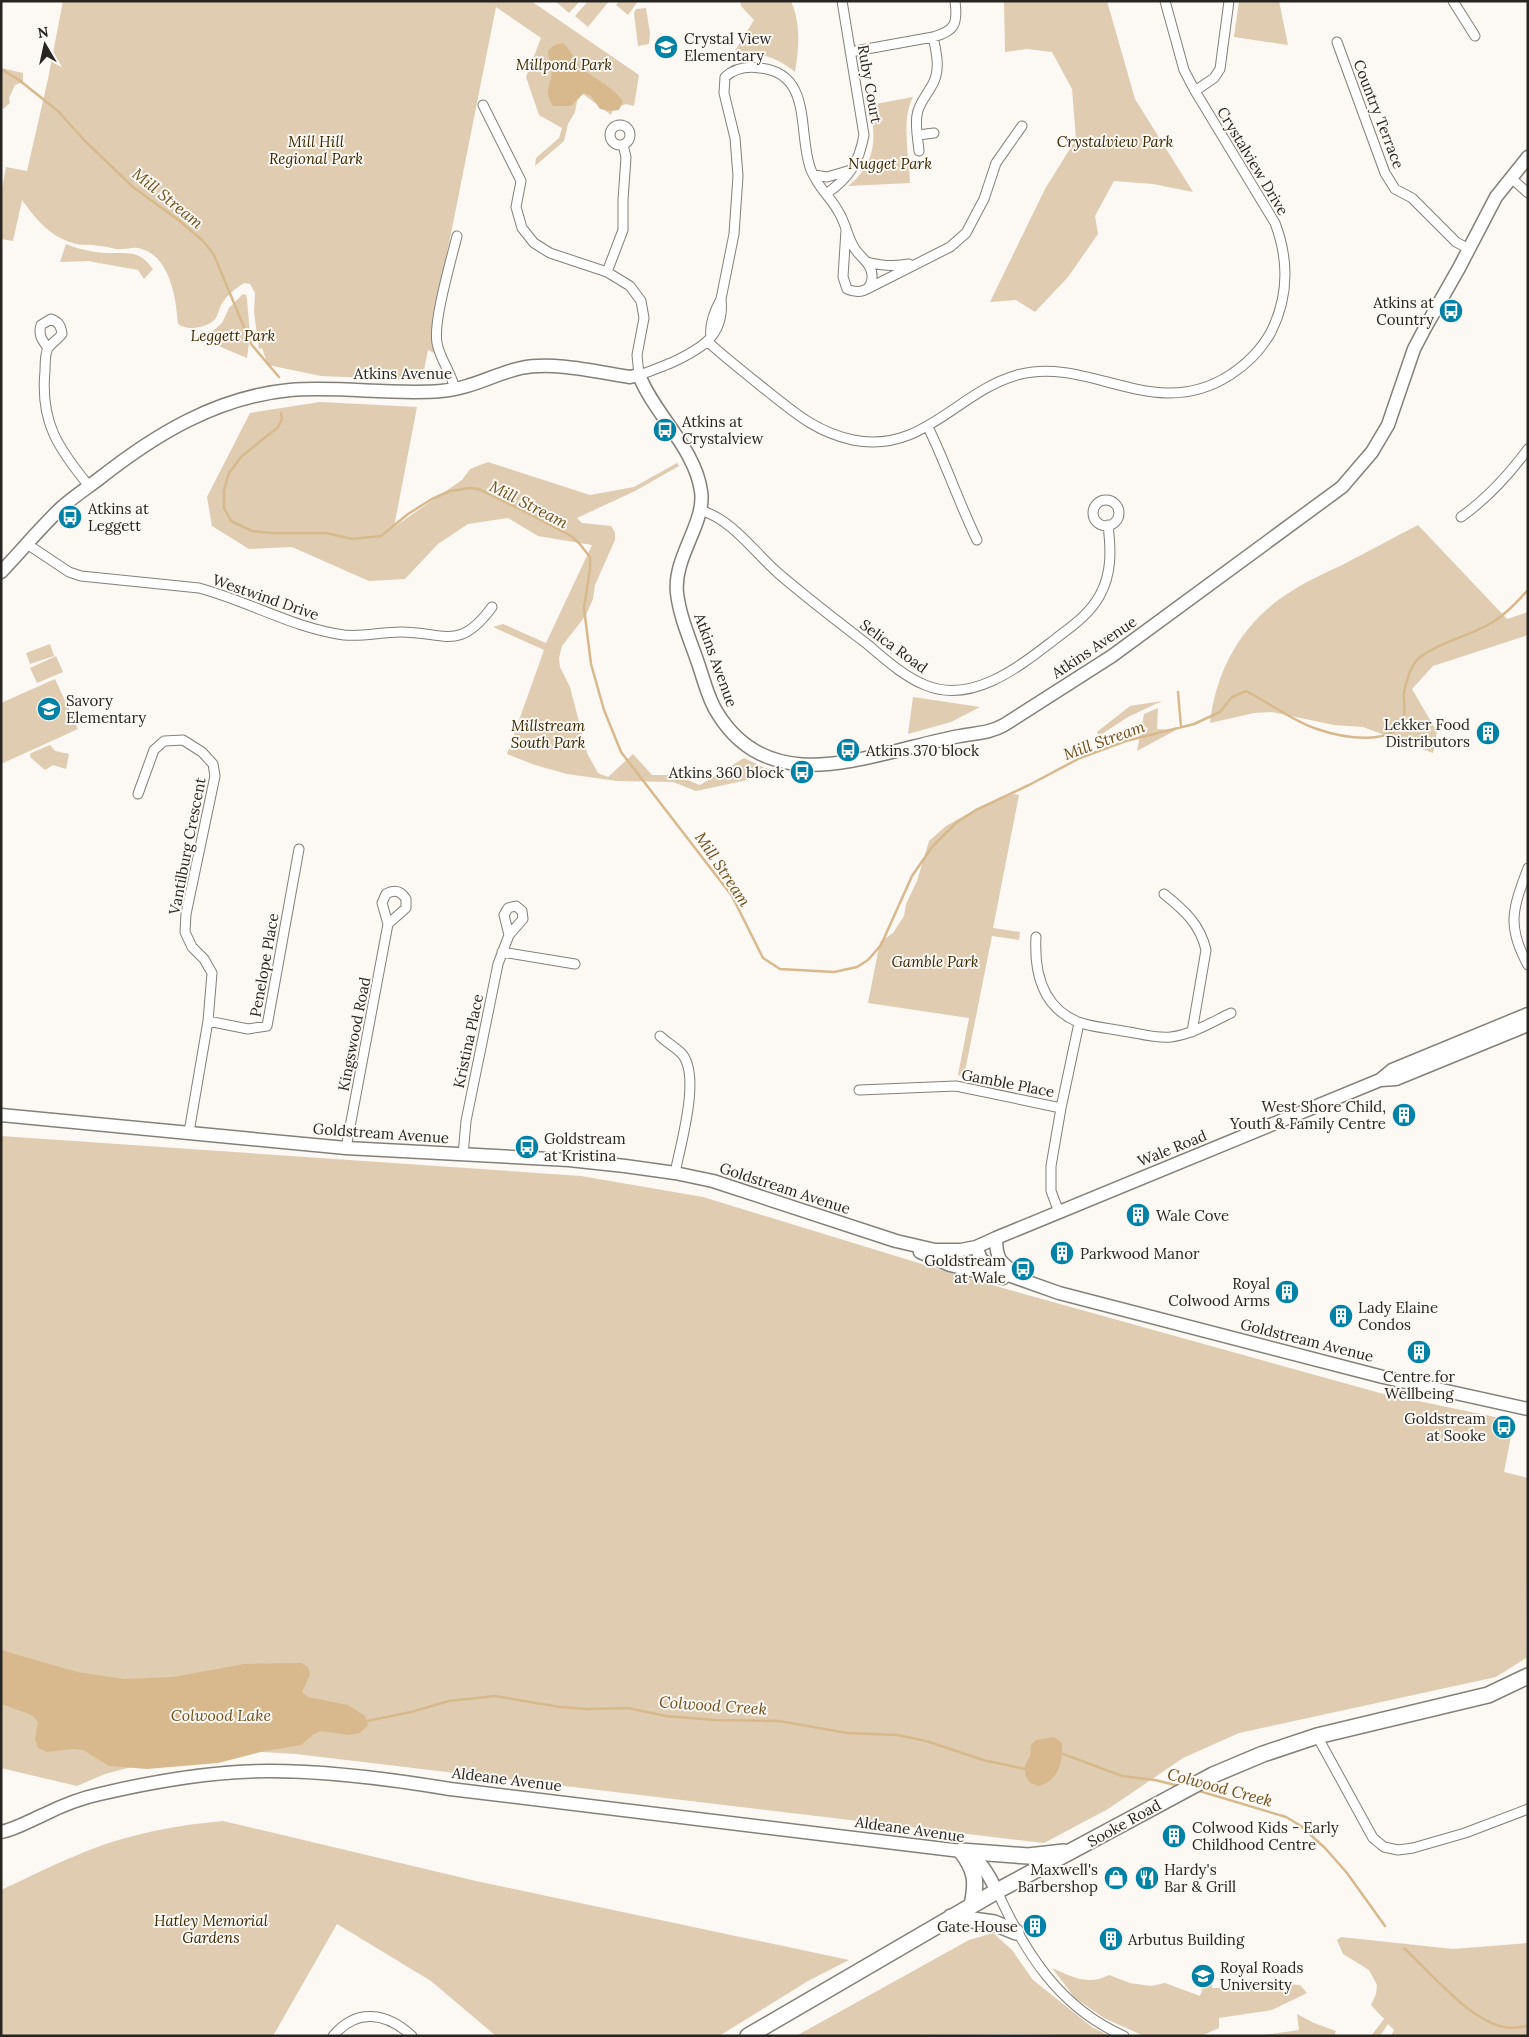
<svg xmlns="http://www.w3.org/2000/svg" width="1529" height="2037" font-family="Lora,serif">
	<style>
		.green { fill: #e0ccb0 }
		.water { fill: #d8b98e }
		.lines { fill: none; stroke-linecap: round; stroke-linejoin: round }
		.stream { stroke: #d8b98e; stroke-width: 2.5 }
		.street-casing { stroke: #83807a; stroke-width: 11 }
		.secondary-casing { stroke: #83807a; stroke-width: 15 }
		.primary-casing { stroke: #83807a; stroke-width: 18 }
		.street { stroke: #fff; stroke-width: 9 }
		.secondary { stroke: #fff; stroke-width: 12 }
		.primary { stroke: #fff; stroke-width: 15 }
		.labels { text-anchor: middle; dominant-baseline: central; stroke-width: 4; stroke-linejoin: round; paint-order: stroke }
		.poi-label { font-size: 15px; fill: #262522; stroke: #fcf8f3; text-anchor: start }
		.park-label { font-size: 15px; font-style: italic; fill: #3a2601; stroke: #fcf8f3 }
		.street-label { font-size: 15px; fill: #262522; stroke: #fcf8f3 }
		.water-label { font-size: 16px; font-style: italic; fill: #6f501d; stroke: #fcf8f3 }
	</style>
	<rect width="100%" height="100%" fill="#fcf8f3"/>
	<!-- green -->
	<path class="green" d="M63,1H531L639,75L634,106L626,104L613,109L611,115L579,91L575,112L568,124L564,141L535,166L536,158L559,138L562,128L539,115L526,77L541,38L496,7L433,324L436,354L428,350L422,380L321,376L268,365L262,348L259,349L254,312L255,293L250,284L244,283C236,288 226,296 221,305C218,311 218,318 212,322C203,328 187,331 178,324C176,298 170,254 138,248C132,247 128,249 122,249C115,250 107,246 100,246C91,244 82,246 73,243C49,236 36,219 22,200L13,241L1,239V195L6,167L27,171L48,79Z
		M555,1H580L569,13Z
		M588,1H609L588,27L575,16Z
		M619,1H638L628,15L616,5Z
		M740,1H791C801,24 799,48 795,72C778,57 751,47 730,59L754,20L741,6Z
		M1004,1H1107L1135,99L1193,192L1153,184L1114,181L1095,216L1098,234L1068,277L1035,312L1016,300L990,302L1045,189L1076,139L1072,89L1052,52L1027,49L1005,52Z
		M1239,1H1279L1288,45L1234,37Z
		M646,8L650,33L649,44L638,46L634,13L636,9Z
		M1,68L23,73V82L15,85L9,98L10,103L3,109L1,106Z
		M913,97C901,119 909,157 910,183L848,186C877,163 876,138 870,105Z
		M66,244C80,250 100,254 116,253C134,253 141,253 153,269L144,279L138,270L88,261L60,262Z
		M243,294L246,295L247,299L250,335L247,358L197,337L214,330L222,323L229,308Z
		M320,402L417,407L394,527L462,480L470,469L488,462L590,495L634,487L677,463L679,466L635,491L577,518L582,523L611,526L615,532V540L595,585L593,599L586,615L562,646L559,658L560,667L570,687L587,753L598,773L608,777L633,754L652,775H675L700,785L744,758L765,768L781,773L696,791L673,782L617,781L567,774L535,765L507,754L544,650L493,627L503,624L546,643L592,545L538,536L508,518L468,524L438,544L405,579L369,581L292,547L249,549L212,526L207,497L250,413Z
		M1418,525L1507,619L1528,612V635L1433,666L1412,689L1437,732L1433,753L1363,727L1334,725L1272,712L1254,713L1210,723C1216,670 1242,623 1287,594C1305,582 1325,573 1344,564C1369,551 1393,538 1418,525Z
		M50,644L54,656L30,664L26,653Z
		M56,656L63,672L37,683L30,668Z
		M55,679L78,729L1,764V703Z
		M913,697L920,698L980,707L951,722L908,734Z
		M1162,701L1128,717L1099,736L1097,732L1130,706Z
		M1158,708L1157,729L1176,730L1137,751L1144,714Z
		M50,745L55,751L69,754L66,769L53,765L45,770L30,757L31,753Z
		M1013,794L1019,795L993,928L1020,932L1019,940L992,936L964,1076L958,1075L969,1018L868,1003L880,942L893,933L904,916L906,904L917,881L929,841L946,826L976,809Z
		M1,1136L581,1176L703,1197L974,1280L1380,1393L1514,1421L1504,1472L1528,1478L1526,1658L1496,1677L1239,1733L1183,1758L1108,1809L1044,1843L296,1754L245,1751L150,1762L105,1774L77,1786L1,1768Z
		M223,1821L476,1881L849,1960L808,1981L719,2036H496L431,1981L337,1924L273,2036H1V1890C31,1876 61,1861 92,1849C134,1833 178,1825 223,1821Z
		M993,1933L1012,1950L1033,1980L1092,2027L1110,2036L1010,2034L796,2036L969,1940Z
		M1341,1937L1453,1949L1528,1943V2036H1391L1394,2030L1388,2024L1380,2036H1371L1384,2019L1371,2005L1376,1994L1377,1985L1369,1970L1343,1954L1337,1940Z
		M1052,1968C1073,1977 1087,1986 1109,1975L1130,1983L1151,1986L1165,1983L1200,1996L1204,1984L1212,1983V1988H1234L1235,1985L1239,1984V1989L1269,1991L1270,1983L1300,1985L1307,1993L1272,2010L1219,2018V2028L1201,2036H1144L1104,2018L1075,1998Z
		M1297,2014L1314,2023L1336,2031L1334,2036H1257L1299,2030Z"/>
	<!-- water -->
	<path class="water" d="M563,43C571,50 575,62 583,69C596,80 613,87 623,101L619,110L611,111L600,109L591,96L584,93L571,106H553C543,89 551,87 552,71C552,64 548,58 548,51L554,45Z
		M1,1650L77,1672L124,1679L173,1677L244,1664L301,1663L308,1667L310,1675L302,1692L308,1697L348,1705L365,1716L368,1725L360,1733L349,1735L321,1731L314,1734L301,1745L265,1751L218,1763L147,1769L109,1766L83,1750L73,1749L47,1752L38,1748L35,1739L38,1722L32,1715L1,1704Z
		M1054,1737L1062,1743C1063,1762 1059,1780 1039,1786L1030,1783L1025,1775V1765L1030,1756L1031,1745L1036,1740Z"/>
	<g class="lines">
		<!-- stream -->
		<path class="stream" d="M1,69L19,80L58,111L84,140L133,187L181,222L204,242L214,255L251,344L279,377
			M281,413L282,419L278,427L241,457L229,473L224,490V508L231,521L252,531L272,533H326L352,539L381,536L408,514L432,499L450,491L470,488L478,489L520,509L571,536L579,543L590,557V569L584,608L591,664L604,710L621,752L732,896L763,958L780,969L834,972L857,967L868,960L881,945L912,876L932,847L956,823L976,810L1029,785L1080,758L1126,741L1194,724L1220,712L1232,697L1246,691C1268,702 1294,722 1317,729C1340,737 1398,749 1404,715C1406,708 1403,700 1404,692C1406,681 1411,665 1419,658C1441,641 1468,637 1491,623C1505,615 1517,602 1528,590
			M1178,692L1181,727
			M367,1721L411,1712L449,1701L495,1696L560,1707L588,1709L628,1708L666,1716L715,1720L779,1721L847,1733L898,1735L926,1741L983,1760L1025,1769
			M1063,1754L1122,1776L1155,1780L1179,1786
			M1196,1790L1286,1817L1301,1826L1325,1848L1347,1873L1385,1926
			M1404,1948C1430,1972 1469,2020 1504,2027C1512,2029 1520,2027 1528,2026"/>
		<!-- street casing -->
		<g class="street-casing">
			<path id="street" d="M1453,1L1475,36
				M1337,42L1385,173L1395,189L1412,198L1456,242L1469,249
				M850,52L933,37C955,31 958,24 955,1
				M1195,91L1214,78L1220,69L1229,1
				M483,105L521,181L516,207L522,228L534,243L550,253L607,272L630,286L641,301L644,318L637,355L639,375C650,372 660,367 671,363C701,349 725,336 721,299L734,234L738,176L735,138L724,93L725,77C735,68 747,66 760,68C814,73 797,135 811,170C813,175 816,179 818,183C824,193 833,201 838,211C846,223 847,237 855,249C861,258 873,265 872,277C872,292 858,294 847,289L843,277L846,230
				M610 135a10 10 0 1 1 20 0a10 10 0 1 1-20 0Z
				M918,135L934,133
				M919,151C918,140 915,126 917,115C918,105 926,96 931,87C941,72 937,54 933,37
				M814,175L827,177L851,170
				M1511,178L1528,193
				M826,194C849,178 859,163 864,135L842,1
				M867,262C882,266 894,267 909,264
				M607,272L623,230V200L626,157L623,145
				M867,289L950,247L966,233L984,199L996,163L1022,126
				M711,337C709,324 715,310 721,299
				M708,342C727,359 746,374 766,390C795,413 816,432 853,440C923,454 957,392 1017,375C1090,355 1154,424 1230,375C1247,364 1261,350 1271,332C1289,296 1289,260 1275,223L1195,91L1184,70L1165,1
				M48,348C42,340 38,335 41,325L51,319C59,322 61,326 62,334C58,339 52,343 48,348C45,353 45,364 45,371C40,422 58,448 89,486
				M455,390C452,373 440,360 437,343C433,321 451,261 457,236
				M928,427C946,464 959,503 977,540
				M1093 513a13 13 0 1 1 26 0a13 13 0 1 1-26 0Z
				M700,510C733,520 753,551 778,573C807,598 837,621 867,644C885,659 903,676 925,685C972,705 1020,666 1054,640C1072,626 1089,615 1100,595C1112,573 1111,550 1108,525
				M1461,517C1488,498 1508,476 1528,449
				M27,544L69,572L81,576L199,588C248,601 293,628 344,635C363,637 381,632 401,632C445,632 459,652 492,607
				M138,794L154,750L164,741L183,740L202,752L213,764L215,776L186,914L185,932L192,947L204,959L212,973L208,1021L189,1132
				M1528,868C1513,908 1506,926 1528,965
				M1164,894C1184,910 1200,924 1206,950L1192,1032
				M1036,937C1034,972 1042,1007 1078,1022C1091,1027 1108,1028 1123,1031C1138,1033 1156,1039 1171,1037C1193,1034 1212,1022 1231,1013
				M502,952L575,964
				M208,1021L248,1029L267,1026L299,849
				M660,1036C666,1042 675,1047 681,1053C702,1074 680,1146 675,1173
				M859,1090L956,1086L1061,1108
				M346,1148L388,924L382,903L386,894C395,889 401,891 406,899V908L388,924
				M463,1155L466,1121L498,964L509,935L523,919L522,911L516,906L508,908L504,915L509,935
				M1059,1212L1051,1191V1166L1061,1108L1079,1023
				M1317,1736L1373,1838L1384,1847L1398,1850L1413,1848L1465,1833L1528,1809
				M997,1891C1025,1953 1060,2008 1124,2036
				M333,2036C357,2007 387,2013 412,2036"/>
		</g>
		<!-- secondary casing -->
		<g class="secondary-casing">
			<path id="secondary" d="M1,572C21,551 40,528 61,508C73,497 87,488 100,478C156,434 217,397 290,390C340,386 391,395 441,391C470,389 494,374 521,368C554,361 597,372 630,377L639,375C654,414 695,448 701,491C706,523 673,557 677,593C680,619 692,644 700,669C705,684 709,701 718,714C764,788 843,764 912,747C928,743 944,739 960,736C976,733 990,733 1004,725L1112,656L1342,487L1372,452L1388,425L1414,349L1425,328L1459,268L1496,197L1528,157
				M1380,1080L1396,1079L1528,1025
				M1,1115L346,1148L569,1160L625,1166L675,1173L713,1181L896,1241L935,1250H961L976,1247L996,1238L1380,1080L1392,1070L1528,1014
				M996,1238C996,1259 1000,1262 1016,1274
				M976,1247L981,1259L997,1271L1059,1293L1383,1377L1528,1409
				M920,1252L950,1265L1003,1278
				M1,1832C16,1829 29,1821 43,1815C61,1806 81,1798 100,1794C155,1781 213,1771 269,1771C330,1771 390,1779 450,1789L961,1851C982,1859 987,1873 997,1891"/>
		</g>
		<!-- primary casing -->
		<g class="primary-casing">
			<path id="primary" d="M961,1851L1028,1856L1064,1852
				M961,1851C976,1870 977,1882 972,1905
				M951,1917L994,1923L1016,1932
				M748,2036L997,1891L1213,1775L1263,1754L1317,1736L1488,1695L1528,1676"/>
		</g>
		<!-- street -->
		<use href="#street" class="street"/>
		<!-- secondary -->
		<use href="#secondary" class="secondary"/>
		<!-- primary -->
		<use href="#primary" class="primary"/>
	</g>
	<!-- icons -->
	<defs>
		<g id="school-disc" transform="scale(1.25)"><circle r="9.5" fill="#0081a6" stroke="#fcf8f3"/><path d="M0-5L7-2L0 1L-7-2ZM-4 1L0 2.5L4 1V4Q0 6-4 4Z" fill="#fff"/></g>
		<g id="bus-disc" transform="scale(1.25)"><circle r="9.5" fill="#0081a6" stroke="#fcf8f3"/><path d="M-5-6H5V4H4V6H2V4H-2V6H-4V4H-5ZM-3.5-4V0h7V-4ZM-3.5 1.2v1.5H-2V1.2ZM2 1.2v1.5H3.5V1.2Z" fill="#fff"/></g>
		<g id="building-disc" transform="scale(1.25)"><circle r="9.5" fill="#0081a6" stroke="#fcf8f3"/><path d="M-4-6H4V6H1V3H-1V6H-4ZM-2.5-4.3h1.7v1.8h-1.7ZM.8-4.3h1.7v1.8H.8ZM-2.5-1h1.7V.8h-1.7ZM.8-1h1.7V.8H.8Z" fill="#fff"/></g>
		<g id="shop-disc" transform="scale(1.25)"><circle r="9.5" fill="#0081a6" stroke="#fcf8f3"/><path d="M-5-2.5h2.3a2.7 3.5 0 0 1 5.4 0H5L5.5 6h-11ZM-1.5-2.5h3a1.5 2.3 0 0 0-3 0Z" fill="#fff"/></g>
		<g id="restaurant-disc" transform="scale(1.25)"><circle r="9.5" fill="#0081a6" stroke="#fcf8f3"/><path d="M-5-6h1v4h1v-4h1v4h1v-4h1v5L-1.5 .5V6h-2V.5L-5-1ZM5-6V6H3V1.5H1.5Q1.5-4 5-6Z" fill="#fff"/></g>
		<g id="university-disc" transform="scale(1.25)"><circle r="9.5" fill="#0081a6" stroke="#fcf8f3"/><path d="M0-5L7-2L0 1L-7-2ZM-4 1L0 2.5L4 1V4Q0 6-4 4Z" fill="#fff"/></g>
	</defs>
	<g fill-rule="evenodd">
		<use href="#school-disc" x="666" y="47"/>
		<use href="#bus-disc" x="1451" y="311"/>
		<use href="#bus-disc" x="665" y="430"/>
		<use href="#bus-disc" x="70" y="517"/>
		<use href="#school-disc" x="49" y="709"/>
		<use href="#building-disc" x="1488" y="733"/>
		<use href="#bus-disc" x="848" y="750"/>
		<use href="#bus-disc" x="802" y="772"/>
		<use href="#building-disc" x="1404" y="1115"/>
		<use href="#bus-disc" x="527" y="1147"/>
		<use href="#building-disc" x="1138" y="1215"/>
		<use href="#building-disc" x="1062" y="1253"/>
		<use href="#bus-disc" x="1023" y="1269"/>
		<use href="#building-disc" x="1287" y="1292"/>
		<use href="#building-disc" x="1341" y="1316"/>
		<use href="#building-disc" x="1419" y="1352"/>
		<use href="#bus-disc" x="1504" y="1427"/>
		<use href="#building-disc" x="1174" y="1836"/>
		<use href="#shop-disc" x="1116" y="1878"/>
		<use href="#restaurant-disc" x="1147" y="1878"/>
		<use href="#building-disc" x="1035" y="1926"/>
		<use href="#building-disc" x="1111" y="1939"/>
		<use href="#university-disc" x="1203" y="1976"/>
	</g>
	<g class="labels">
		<!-- poi labels -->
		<g class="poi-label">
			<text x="684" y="38">Crystal View<tspan x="684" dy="17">Elementary</tspan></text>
			<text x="1434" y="302" text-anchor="end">Atkins at<tspan x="1434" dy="17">Country</tspan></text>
			<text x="682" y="421">Atkins at<tspan x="682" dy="17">Crystalview</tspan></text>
			<text x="88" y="508">Atkins at<tspan x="88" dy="17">Leggett</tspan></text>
			<text x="66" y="700">Savory<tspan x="66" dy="17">Elementary</tspan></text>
			<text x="1470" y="724" text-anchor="end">Lekker Food<tspan x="1470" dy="17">Distributors</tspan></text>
			<text x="866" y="750">Atkins 370 block</text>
			<text x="784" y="772" text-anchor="end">Atkins 360 block</text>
			<text x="1386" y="1106" text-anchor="end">West Shore Child,<tspan x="1386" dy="17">Youth &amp; Family Centre</tspan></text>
			<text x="544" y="1138">Goldstream<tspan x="544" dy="17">at Kristina</tspan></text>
			<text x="1156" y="1215">Wale Cove</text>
			<text x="1080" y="1253">Parkwood Manor</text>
			<text x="1006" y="1260" text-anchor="end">Goldstream<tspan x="1006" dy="17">at Wale</tspan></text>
			<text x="1270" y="1283" text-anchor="end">Royal<tspan x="1270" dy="17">Colwood Arms</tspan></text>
			<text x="1358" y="1307">Lady Elaine<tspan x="1358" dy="17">Condos</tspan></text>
			<text x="1419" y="1376" text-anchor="middle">Centre for<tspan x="1419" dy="17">Wellbeing</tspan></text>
			<text x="1486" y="1418" text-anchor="end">Goldstream<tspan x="1486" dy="17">at Sooke</tspan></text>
			<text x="1192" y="1827">Colwood Kids - Early<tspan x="1192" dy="17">Childhood Centre</tspan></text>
			<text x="1098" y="1869" text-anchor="end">Maxwell's<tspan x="1098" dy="17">Barbershop</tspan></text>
			<text x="1164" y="1869">Hardy's<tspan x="1164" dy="17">Bar &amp; Grill</tspan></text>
			<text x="1018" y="1926" text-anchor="end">Gate House</text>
			<text x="1128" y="1939">Arbutus Building</text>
			<text x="1220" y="1967">Royal Roads<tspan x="1220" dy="17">University</tspan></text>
		</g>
		<!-- park labels -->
		<g class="park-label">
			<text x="564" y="64">Millpond Park</text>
			<text x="316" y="141">Mill Hill<tspan x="316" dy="17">Regional Park</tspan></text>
			<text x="1115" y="141">Crystalview Park</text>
			<text x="890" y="163">Nugget Park</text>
			<text x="233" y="335">Leggett Park</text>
			<text x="548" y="725">Millstream<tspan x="548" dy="17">South Park</tspan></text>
			<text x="935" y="961">Gamble Park</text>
			<text x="211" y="1920">Hatley Memorial<tspan x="211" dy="17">Gardens</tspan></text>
		</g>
		<!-- street labels -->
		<g class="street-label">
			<text transform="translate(870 84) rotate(80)">Ruby Court</text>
			<text transform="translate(1379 114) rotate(69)">Country Terrace</text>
			<text transform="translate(1253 161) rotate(59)">Crystalview Drive</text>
			<text x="403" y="373">Atkins Avenue</text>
			<text transform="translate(266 597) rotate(19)">Westwind Drive</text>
			<text transform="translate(894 646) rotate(36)">Selica Road</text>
			<text transform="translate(1094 647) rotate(-34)">Atkins Avenue</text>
			<text transform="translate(716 660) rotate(70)">Atkins Avenue</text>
			<text transform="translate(187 846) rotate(-79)">Vantilburg Crescent</text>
			<text transform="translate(264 965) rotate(-80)">Penelope Place</text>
			<text transform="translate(354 1034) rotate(-79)">Kingswood Road</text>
			<text transform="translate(468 1041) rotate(-78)">Kristina Place</text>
			<text transform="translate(1008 1083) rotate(11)">Gamble Place</text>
			<text transform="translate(381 1133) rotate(4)">Goldstream Avenue</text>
			<text transform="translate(1172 1148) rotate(-22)">Wale Road</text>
			<text transform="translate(785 1188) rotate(18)">Goldstream Avenue</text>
			<text transform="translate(1307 1340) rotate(14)">Goldstream Avenue</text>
			<text transform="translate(507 1779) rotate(7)">Aldeane Avenue</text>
			<text transform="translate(1124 1823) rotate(-29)">Sooke Road</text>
			<text transform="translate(910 1829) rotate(8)">Aldeane Avenue</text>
		</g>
		<!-- water labels -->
		<g class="water-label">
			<text transform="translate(168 198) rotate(39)">Mill Stream</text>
			<text transform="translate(529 504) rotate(27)">Mill Stream</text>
			<text transform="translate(1104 740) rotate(-20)">Mill Stream</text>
			<text transform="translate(723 869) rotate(56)">Mill Stream</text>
			<text transform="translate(713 1705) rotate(4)">Colwood Creek</text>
			<text x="221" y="1715">Colwood Lake</text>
			<text transform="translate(1220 1787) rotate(15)">Colwood Creek</text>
		</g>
	</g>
	<!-- border -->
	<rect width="1529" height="2037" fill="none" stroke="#262522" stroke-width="5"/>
	<!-- north arrow -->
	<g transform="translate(45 45) rotate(351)" stroke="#fcf8f3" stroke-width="4" paint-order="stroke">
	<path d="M0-4L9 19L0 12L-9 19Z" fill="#262522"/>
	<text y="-8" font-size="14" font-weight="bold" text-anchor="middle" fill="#262522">N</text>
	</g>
</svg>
